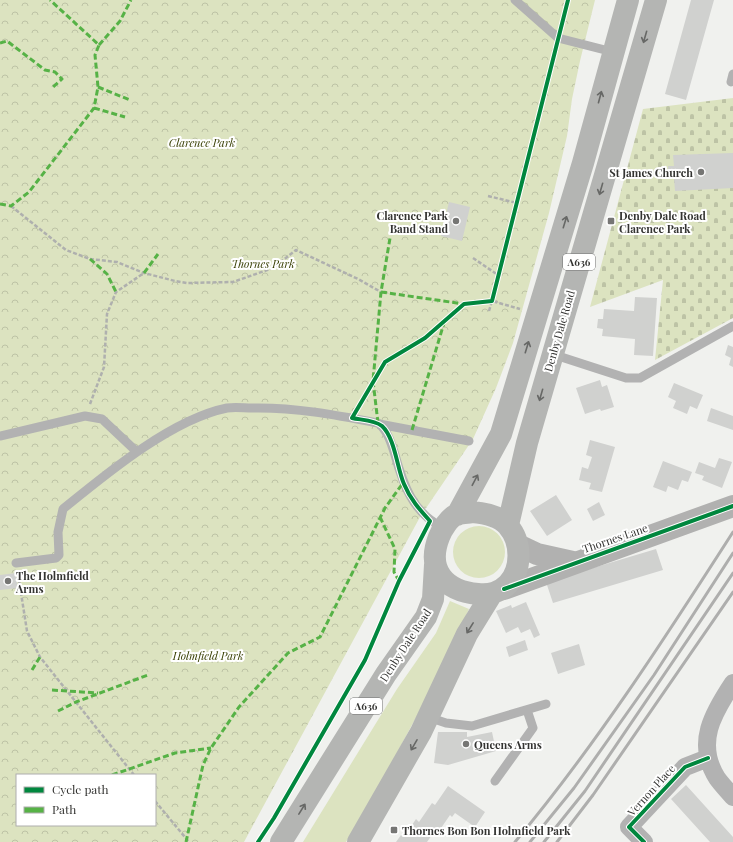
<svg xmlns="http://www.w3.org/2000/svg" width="733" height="842" font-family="'Playfair Display',serif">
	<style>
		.green { fill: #dce3c0 }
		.cemetery { fill: url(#cemetery-stones) }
		.park { fill: url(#park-crowns); fill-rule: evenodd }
		.building { fill: #d0d1cf }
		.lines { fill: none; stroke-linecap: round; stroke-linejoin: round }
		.path { stroke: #afb0ae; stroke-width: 2.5; stroke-dasharray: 4 2; stroke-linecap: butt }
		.lane { stroke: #b2b2b2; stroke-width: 9 }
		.street { stroke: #b2b2b2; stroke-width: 18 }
		.secondary { stroke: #b1b1b0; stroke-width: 22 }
		.primary { stroke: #b4b5b3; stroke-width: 22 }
		.rail { stroke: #aeaead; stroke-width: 3 }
		.quiet { stroke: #56b246; stroke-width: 3; stroke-dasharray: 6 3; stroke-linecap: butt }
		.cycleway-casing { stroke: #fff; stroke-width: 6 }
		.cycleway { stroke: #00873e; stroke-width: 4 }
		.oneway { stroke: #676866 }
		.poi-dot { fill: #767674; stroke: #fff; stroke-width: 1.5 }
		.labels { text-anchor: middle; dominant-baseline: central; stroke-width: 4; stroke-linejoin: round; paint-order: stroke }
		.shield { fill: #fff; stroke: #717170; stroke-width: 1 }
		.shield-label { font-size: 10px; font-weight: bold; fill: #343432 }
		.park-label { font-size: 11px; font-style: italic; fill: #383f03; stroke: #fff }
		.poi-label { font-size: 11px; font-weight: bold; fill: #343432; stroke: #fff; text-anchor: start }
		.street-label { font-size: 11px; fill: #343432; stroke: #fff }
	</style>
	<defs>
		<pattern id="cemetery-stones" width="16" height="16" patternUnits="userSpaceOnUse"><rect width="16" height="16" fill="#dce3c0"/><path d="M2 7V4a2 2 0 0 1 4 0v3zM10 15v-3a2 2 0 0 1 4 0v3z" fill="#bdc3a5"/></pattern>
		<pattern id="park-crowns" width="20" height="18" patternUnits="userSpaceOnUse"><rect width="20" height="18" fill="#dce3c0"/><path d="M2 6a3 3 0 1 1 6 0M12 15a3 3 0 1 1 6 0" fill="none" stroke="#bdc3a5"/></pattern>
	</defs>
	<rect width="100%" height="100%" fill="#f0f1ee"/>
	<!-- green -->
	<path class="green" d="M453 552a26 26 0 1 1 52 0a26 26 0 1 1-52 0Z
		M450,601L469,609L428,695L375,794L346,842H303L397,689L436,633Z"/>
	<!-- cemetery -->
	<path class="cemetery" d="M733,98V318L655,360L663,280L590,307L643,109Z"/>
	<!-- park -->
	<path class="park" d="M0,0H595L580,61L572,99L567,136L549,213L513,343L496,388L473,439L420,517L244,842H0ZM17,775H155V825H17Z"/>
	<!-- building -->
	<path class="building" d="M691,0H714L686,100L665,94Z
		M733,153V188L675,191L674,178H668V166H674L673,155Z
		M449,202L470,207L462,241L441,236Z
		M635,297L657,298L653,356L634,355L635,339L602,336L603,329L597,328L598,319H603L604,309L634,311Z
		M728,345L733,347V367L729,365L731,358L725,355Z
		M600,380L602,387L607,385L614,407L601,411L600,409L585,414L576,388Z
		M674,383L703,395L697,409L690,406L687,414L673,408L676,401L668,397Z
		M711,408L733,416V430L707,421Z
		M590,440L615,447L602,492L589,489L591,483L579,480L582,467L588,469L592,457L586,455Z
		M719,458L732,462L722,488L702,480L704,476L695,473L699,462L715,468Z
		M663,461L692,472L688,482L682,480L678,490L668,486L666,492L653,487Z
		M556,495L572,520L547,536L530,511Z
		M599,502L605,515L593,521L587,509Z
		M656,549L663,570L553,603L546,582Z
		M16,573L18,588L0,590V575Z
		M526,602L540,635L534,638L530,629L521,633L518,627L506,633L496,611L511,605L512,608Z
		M525,640L528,650L509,657L506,647Z
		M579,644L585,665L558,674L551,653Z
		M438,732H467V737L492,732L496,751L448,765L434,763Z
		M686,785L733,837V842H710L671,799Z
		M448,786L485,812L475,827L455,813L452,817L450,815L437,834L434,832L427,842H396L401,835L404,837L416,819L419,822L432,803L435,805Z"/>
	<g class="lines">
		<!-- path -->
		<path class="path" d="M488,196L517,203
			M11,206L66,250L90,259L117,262L144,273L175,281L187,283L233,282L273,268L296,250L358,279L381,292
			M473,258L498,275
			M489,311L492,301L520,309
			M90,404L104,367L107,314L116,292L144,273
			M18,574L27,631L40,657L134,775
			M155,801L189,842"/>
		<!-- lane -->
		<path class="lane" d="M515,0L558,38L613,52
			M731,82L733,74
			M552,354L626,378H640L733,326
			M379,424L469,441
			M0,436L85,416L102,419L137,452
			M16,563L56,558L59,555L58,532L63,509C106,474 172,419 227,408C235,407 244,408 252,408C294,407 336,415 378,423C388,431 391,443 395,455C403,484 413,513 442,527
			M428,717L446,723L472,726L546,704
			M495,781L533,728L527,710"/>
		<!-- street -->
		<path class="street" d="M733,683C713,713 695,743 717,778C722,785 728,791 733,797
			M644,842L629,827L685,767L708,758"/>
		<!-- secondary -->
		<path class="secondary" d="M518,545L537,554L573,562
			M504,589L733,506"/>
		<!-- primary -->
		<path class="primary" d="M472,512C484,513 500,516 508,526C522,542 522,569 508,584C499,593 490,595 478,594C445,591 426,570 439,537C442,529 449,518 457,514C461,513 468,513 472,512Z
			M457,515L501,434L583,163L628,0
			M508,525L527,443L656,0
			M281,842L386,674L426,617L433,599L435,565
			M358,842L421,732L467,634L491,595"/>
		<!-- rail -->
		<path class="rail" d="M515,842C596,745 665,638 733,532
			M530,842L574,788L654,675L733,553
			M544,842L585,791L733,573
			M557,842L593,795L733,592"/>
		<!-- quiet -->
		<path class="quiet" d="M0,43L7,41L45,70L55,72L62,79L52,88
			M99,45L120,21L131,0
			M98,87L130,100
			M94,108L125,117
			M0,204L11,206L29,192L94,108L98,87L95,55L99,45L50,0
			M90,259L107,274L116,292
			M144,273L158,254
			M381,292L464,304
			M378,423L373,381L381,292L390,238
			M412,430L444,323
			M380,517L395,549L394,572L399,581
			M32,670L40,657
			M52,690L98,693
			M58,711L76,702L148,675
			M112,775L175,753L211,748
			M186,842L203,765L211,748L239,707L288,653L320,637L385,508L403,483"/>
		<!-- cycleway casing -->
		<g class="cycleway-casing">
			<path id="cycleway" d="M504,589L733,506
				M258,842L274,818L365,660L399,581L430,521C420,510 410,499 404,484C397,468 395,438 382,426C375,420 361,420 352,418L385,362L425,338L464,304L492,301L568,0
				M644,842L629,827L685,767L708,758"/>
		</g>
		<!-- cycleway -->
		<use href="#cycleway" class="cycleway"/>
	</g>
	<!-- one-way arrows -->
	<defs><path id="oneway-shaft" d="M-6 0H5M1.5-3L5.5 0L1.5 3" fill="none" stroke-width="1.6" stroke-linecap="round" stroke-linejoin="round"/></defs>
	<g class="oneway">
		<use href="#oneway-shaft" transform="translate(645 37) rotate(106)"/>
		<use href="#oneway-shaft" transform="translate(600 97) rotate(-75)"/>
		<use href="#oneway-shaft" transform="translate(601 189) rotate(106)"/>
		<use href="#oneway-shaft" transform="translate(565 222) rotate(-73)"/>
		<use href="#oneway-shaft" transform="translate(527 347) rotate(-73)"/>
		<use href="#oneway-shaft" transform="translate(541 395) rotate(106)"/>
		<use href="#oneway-shaft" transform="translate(475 480) rotate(-62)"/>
		<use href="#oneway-shaft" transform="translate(470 628) rotate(122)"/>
		<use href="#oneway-shaft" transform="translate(414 745) rotate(120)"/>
		<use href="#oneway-shaft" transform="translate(302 809) rotate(-58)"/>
	</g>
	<!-- markers -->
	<g class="poi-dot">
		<circle cx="701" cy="172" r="4"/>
		<circle cx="456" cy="221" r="4"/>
		<rect x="607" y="217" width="8" height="8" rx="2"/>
		<circle cx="8" cy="581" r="4"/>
		<circle cx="466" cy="744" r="4"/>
		<rect x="390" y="826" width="8" height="8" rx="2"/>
	</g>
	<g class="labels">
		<!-- shield labels -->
		<g class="shield">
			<rect x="563" y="254" width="32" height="16" rx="3"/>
			<rect x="350" y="698" width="32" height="16" rx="3"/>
		</g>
		<g class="shield-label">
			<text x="579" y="262">A636</text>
			<text x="366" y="706">A636</text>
		</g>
		<!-- park labels -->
		<g class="park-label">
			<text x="202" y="142">Clarence Park</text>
			<text x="263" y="263">Thornes Park</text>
			<text x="208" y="655">Holmfield Park</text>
		</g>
		<!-- poi labels -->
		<g class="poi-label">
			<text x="693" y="172" text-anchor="end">St James Church</text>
			<text x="448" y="215" text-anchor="end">Clarence Park<tspan x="448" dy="13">Band Stand</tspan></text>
			<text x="619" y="215">Denby Dale Road<tspan x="619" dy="13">Clarence Park</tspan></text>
			<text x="16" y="575">The Holmfield<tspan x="16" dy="13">Arms</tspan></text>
			<text x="474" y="744">Queens Arms</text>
			<text x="402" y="830">Thornes Bon Bon Holmfield Park</text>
		</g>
		<!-- street labels -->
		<g class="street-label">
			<text transform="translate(559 331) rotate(-74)">Denby Dale Road</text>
			<text transform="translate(615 538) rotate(-19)">Thornes Lane</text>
			<text transform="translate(405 645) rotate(-57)">Denby Dale Road</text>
			<text transform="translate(651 790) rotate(-48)">Vernon Place</text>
		</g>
	</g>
	<!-- legend -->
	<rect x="16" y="774" width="140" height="52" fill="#ffffff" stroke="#aeaead"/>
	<rect x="24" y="787" width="20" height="6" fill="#00873e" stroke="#aeaead"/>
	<text x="52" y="794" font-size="12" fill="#343432">Cycle path</text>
	<rect x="24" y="807" width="20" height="6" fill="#56b246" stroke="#aeaead"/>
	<text x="52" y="814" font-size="12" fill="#343432">Path</text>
</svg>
